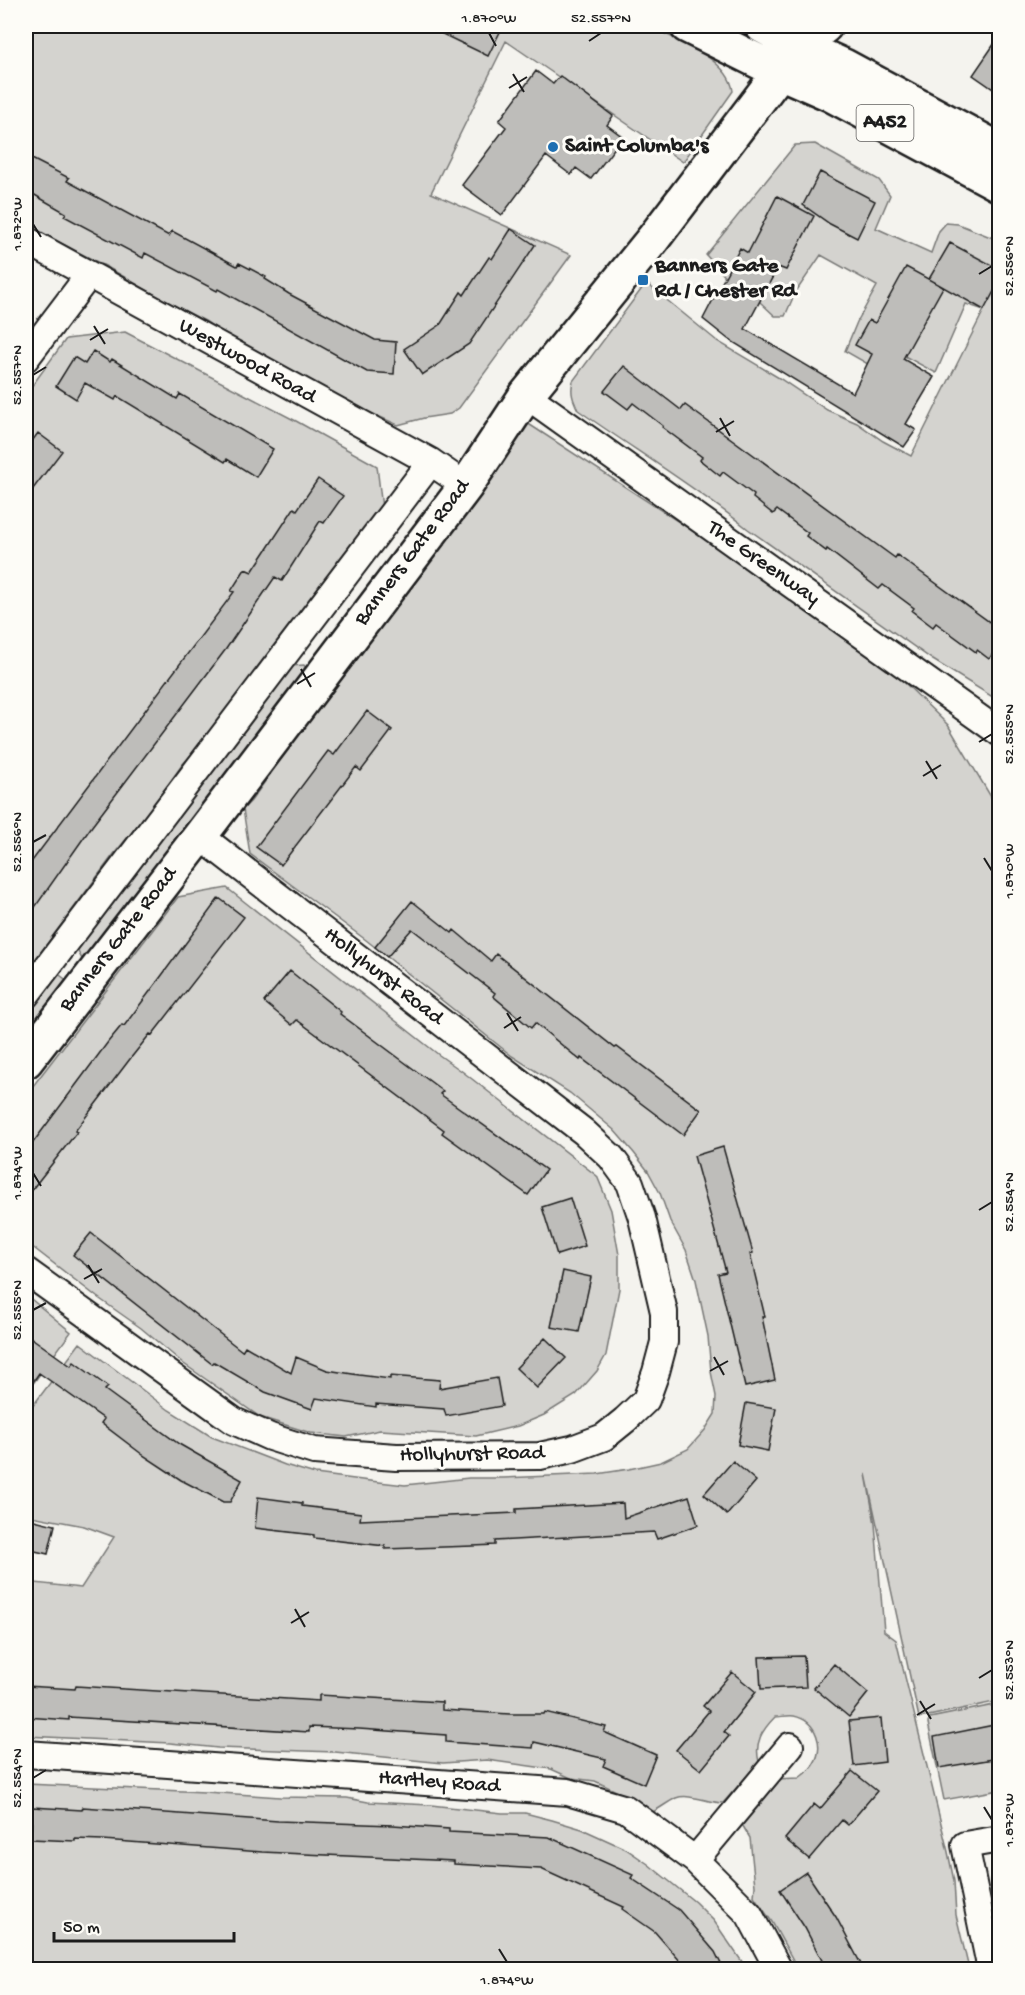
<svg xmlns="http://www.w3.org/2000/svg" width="1025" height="1995" font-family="'Gochi Hand',sans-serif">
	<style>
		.green { fill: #d4d3cf; stroke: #787876; stroke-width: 1.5 }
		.building { fill: #bebdba; stroke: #1c1c1c; stroke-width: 1.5 }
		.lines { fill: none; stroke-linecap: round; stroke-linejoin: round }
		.street-casing { stroke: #1c1c1c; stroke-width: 30 }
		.secondary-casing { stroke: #1c1c1c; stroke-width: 38 }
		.highway-casing { stroke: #1c1c1c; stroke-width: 38 }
		.street { stroke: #fdfcf7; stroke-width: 26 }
		.secondary { stroke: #fdfcf7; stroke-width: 33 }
		.highway { stroke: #fdfcf7; stroke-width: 33 }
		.ticks { fill: none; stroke: #1c1c1c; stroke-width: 2 }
		.poi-dot { fill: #1f6fb2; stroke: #fdfcf7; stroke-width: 2 }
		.labels { text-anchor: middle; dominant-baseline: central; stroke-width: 6; stroke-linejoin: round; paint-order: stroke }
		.shield { fill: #fdfcf7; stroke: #605f5e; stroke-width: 1.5 }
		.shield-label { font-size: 21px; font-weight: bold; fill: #1c1c1c }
		.poi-label { font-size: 22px; font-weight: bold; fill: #1c1c1c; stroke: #fdfcf7; text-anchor: start }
		.street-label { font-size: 22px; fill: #1c1c1c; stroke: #fdfcf7 }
		.neatline { fill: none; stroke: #1c1c1c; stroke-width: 2 }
		.ticks-label { font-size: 15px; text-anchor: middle; fill: #1c1c1c }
	</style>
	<rect width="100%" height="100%" fill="#f4f3ee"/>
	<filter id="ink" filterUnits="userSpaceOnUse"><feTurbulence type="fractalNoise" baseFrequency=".0167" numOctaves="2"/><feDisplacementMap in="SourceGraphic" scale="12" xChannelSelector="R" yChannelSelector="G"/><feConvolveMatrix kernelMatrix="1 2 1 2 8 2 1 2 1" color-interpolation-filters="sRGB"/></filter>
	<g filter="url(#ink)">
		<!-- green -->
		<path class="green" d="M26,26H648C674,39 729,58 733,91L683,162L506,41L431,193L571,255L459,408L450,414L424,418L398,425L333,396L235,341L205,321L169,303L107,267L26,225Z
			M815,144L879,180L890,195L876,228L931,253L939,231L946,223L958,224L998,240L999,238V701L933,660L748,529C694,486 635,450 578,410C573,400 570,392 573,381L646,283L717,341L779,378L827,410L857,423L883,441L911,456L984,310L966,304L936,373L899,353L887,375L845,351L857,322L877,286L821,255L795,293L785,316H775L760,302L737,290L706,255L795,145Z
			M125,332L296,421L377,466L382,508L203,742L182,765L151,809L114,854L26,972V394L66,339Z
			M524,421L863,642L948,725L1000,812L999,1701L919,1718L866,1474L875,1524L884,1631L896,1640L948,1852L954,1881L956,1915L969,1969H798L772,1922L754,1896L755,1886L750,1838L740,1821L775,1779L799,1778C804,1774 810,1770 813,1765C825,1747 817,1721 794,1716C788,1715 781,1717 775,1717C762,1730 754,1743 759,1762L723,1803C708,1803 690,1793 676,1798C668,1802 659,1809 651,1813L633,1799L595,1781L571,1778L551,1769L487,1760L443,1763L335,1752L218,1748L170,1743L26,1736V1582L81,1588L114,1537L84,1526L26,1515V1415L80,1343L169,1410L212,1437L285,1465L315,1474L370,1481L405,1485L469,1478H503L597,1474L629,1469L661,1462L688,1449L705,1430L715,1414L716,1396L711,1372L708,1336L696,1280L686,1250L670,1221L660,1193L648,1171L634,1153L614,1130L570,1093L512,1056L366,940L250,854L243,809L251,801Z
			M304,665L310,676L91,961L82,959L76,948L290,666Z
			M227,888L439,1055L463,1072L597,1176L611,1210L619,1255V1289L606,1355L597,1371L576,1395L544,1415L518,1426L476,1436L380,1430L346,1437L311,1433L260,1417L184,1364L141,1328L97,1297L26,1242V1095L178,897Z
			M57,973L72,984L26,1045V1014Z
			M26,1295L71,1332L26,1393Z
			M999,1704V1790L944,1800L928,1723L930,1718Z
			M26,1784L205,1792L280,1797L347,1798L368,1802L431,1805L502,1813H525L552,1820L582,1829L626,1849L648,1864L695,1902L714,1921L747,1969H26Z"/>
		<!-- building -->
		<path class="building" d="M426,26H503L488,56Z
			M999,37V93L973,75Z
			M536,71L553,84L560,76L613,116L607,125L623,137L591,179L576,168L571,175L546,156L502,215L462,185L506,127L499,121Z
			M26,156L69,178L67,181L169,236L172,231L237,266L239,263L266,277L265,279L289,294L375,340L396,342L394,374L367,372L218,289L217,291L145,253L143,258L64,216L66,213L26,190Z
			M820,172L875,201L857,238L830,224L803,205Z
			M777,196L814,216L786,270L778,267L745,329L853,393L872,354L855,345L869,320L875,323L906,267L943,287L903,359L934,377L906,424L916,430L904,447L728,339L703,319L740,248L748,253Z
			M511,229L535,245L469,344L422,375L404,349L440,325L461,292L464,295L489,257L492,259Z
			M950,243L999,269V282L984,310L929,279Z
			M93,351L110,362L112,359L177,399L180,394L273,449L256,477L227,459L225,462L117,396L115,400L85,383L76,399L56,386L74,357L85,364Z
			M624,366L681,410L685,405L895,558L897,555L999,629V660L992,655L989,659L977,650L976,652L936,623L933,627L912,611L914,608L883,585L879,589L827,549L826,551L806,536L808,533L777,510L773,514L753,498L754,495L723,472L720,476L700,460L702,457L662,427L663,426L633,403L628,409L604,391Z
			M38,433L62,451L26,498V449Z
			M318,479L343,496L324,523L320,521L282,581L275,577L226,649L92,826L26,920V869L234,592L231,591L245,569L252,572L294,508L297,510Z
			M367,711L392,730L361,771L356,767L281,865L256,847L328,751L334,755Z
			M219,898L244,917L152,1035L150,1034L130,1059L75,1131L77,1132L26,1197V1152L108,1042L122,1025L124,1026L157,982Z
			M412,901L452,933L454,930L491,961L496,954L615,1048L617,1047L701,1110L683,1135L581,1058L580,1060L535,1023L531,1028L493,996L495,993L412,929L387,957L375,947Z
			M290,971L341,1012L340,1014L443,1091L440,1094L546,1170L528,1195L442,1133L444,1130L297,1020L292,1025L264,1002Z
			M723,1147L753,1253L750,1254L765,1317H762L775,1380L745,1387L718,1274L726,1272L694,1156Z
			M570,1198L585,1246L557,1255L542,1207Z
			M91,1233L242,1351L245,1346L291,1373L296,1357L327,1370L359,1375L390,1379V1376L440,1380L439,1388L497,1378L502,1406L446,1416L444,1409L376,1404V1407L316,1398L312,1409L265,1392L214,1362L212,1364L73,1255Z
			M563,1271L591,1277L579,1332L551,1327Z
			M26,1334L71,1366L74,1362L108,1387L105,1390L179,1444L242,1480L230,1502H223L210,1495L181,1480L143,1455L101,1423L104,1419L39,1373L26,1392Z
			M545,1338L566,1358L537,1388L516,1368Z
			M746,1403L776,1408L768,1451L738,1445Z
			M733,1461L756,1481L727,1515L704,1494Z
			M689,1496L698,1525L657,1539L654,1532L495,1541V1545L473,1546L385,1549V1546L314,1538V1535L255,1528L258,1497L302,1503V1506L361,1513L360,1520L516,1513V1509L623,1503L624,1518Z
			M26,1518L55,1525L48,1554L26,1549Z
			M804,1656L806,1687L761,1689L759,1657Z
			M834,1664L868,1693L849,1717L814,1688Z
			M732,1672L756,1692L724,1732L729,1736L701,1770L676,1750L709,1711L703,1706Z
			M26,1686L75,1689L76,1686L319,1701V1695L442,1702V1710L510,1714H544L545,1712L606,1727L604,1732L656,1755L644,1784L603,1766L606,1759L534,1742L533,1748L446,1742V1735L359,1729L309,1727V1732L69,1717V1720L26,1717Z
			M881,1718L885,1762L854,1766L849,1721Z
			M999,1724V1758L939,1768L934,1737Z
			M852,1771L877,1791L848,1825L842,1820L809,1859L785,1839L814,1804L820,1809Z
			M32,1807L82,1810L83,1807L278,1821L393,1825L449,1829V1832L549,1837L633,1875L631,1878L679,1910L715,1952L724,1970H688L655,1932L622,1909L624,1907L541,1869L454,1864V1861L262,1852L103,1840L75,1839V1841L31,1839Z
			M806,1872L836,1917L864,1970H827L805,1928L780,1890Z"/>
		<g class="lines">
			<!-- street casing -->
			<g class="street-casing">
				<path id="street" d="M26,240L431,462L466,486
					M26,358L89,275
					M526,395L1000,733
					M26,995L431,462
					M26,1271L234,1421L270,1437L314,1451L396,1457L540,1456L572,1449L604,1437L625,1420L646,1400L656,1372L664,1342V1312L642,1218L630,1183L611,1157L584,1132L200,836
					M26,1754L568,1792L626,1809L695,1860L749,1914L779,1970
					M695,1860L790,1746
					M991,1970L965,1845L1000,1839"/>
			</g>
			<!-- secondary casing -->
			<g class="secondary-casing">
				<path id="secondary" d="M26,1061L200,836L466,486L526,395L653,239L780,72L800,46L825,26"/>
			</g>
			<!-- highway casing -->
			<g class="highway-casing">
				<path id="highway" d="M687,26L780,72L830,94L1000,185
					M762,26L800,46L844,66L1000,150"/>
			</g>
			<!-- street -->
			<use href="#street" class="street"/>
			<!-- secondary -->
			<use href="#secondary" class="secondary"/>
			<!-- highway -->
			<use href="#highway" class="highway"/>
		</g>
	</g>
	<!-- ticks -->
	<path class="ticks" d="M489,33L496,46M589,41L601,33M513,74L524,92M509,88L527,77M33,224L41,237M979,274L992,266M94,326L105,344M90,340L108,329M33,375L46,367M720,418L730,436M716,432L734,421M301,669L311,687M297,684L315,673M979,742L992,734M926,761L937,779M923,776L941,765M33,842L46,835M984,858L992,871M507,1013L518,1031M504,1028L521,1017M33,1173L41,1186M979,1210L992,1202M88,1265L99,1283M84,1279L102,1269M33,1310L46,1303M714,1357L724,1375M710,1371L728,1361M295,1609L305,1627M291,1623L309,1612M979,1678L992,1670M920,1701L931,1719M917,1715L935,1704M33,1778L46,1770M984,1807L992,1820M499,1949L507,1962"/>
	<!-- markers -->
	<g class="poi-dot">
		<circle cx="553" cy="147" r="6"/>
		<rect x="637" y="274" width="12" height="12" rx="3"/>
	</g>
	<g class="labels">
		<!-- shield labels -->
		<rect class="shield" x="856.5" y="105" width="57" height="36" rx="4.5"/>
		<g class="shield-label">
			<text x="885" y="123">A452</text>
		</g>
		<!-- poi labels -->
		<g class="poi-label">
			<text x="565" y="147">Saint Columba's</text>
			<text x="655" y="267">Banners Gate<tspan x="655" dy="25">Rd / Chester Rd</tspan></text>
		</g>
		<!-- street labels -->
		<g class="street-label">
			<text transform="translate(247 362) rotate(29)">Westwood Road</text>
			<text transform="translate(413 553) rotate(-53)">Banners Gate Road</text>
			<text transform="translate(763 564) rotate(35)">The Greenway</text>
			<text transform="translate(119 940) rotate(-52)">Banners Gate Road</text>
			<text transform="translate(383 977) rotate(38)">Hollyhurst Road</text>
			<text transform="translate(472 1455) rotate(-1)">Hollyhurst Road</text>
			<text transform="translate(439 1783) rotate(4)">Hartley Road</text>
		</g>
	</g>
	<!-- margin -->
	<rect width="1025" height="1995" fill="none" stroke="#fdfcf7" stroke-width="66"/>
	<!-- scale -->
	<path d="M54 1932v9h180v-9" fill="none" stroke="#1c1c1c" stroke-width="3"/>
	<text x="63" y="1932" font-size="18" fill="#1c1c1c" stroke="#fdfcf7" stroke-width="4.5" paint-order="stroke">50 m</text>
	<rect x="33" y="33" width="959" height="1929" class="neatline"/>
	<g class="ticks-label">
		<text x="489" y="22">1.870°W</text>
		<text x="601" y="22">52.557°N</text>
		<text transform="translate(16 224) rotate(-90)" y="5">1.872°W</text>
		<text transform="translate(1008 266) rotate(-90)" y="5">52.556°N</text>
		<text transform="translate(16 375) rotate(-90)" y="5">52.557°N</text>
		<text transform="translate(1008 734) rotate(-90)" y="5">52.555°N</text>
		<text transform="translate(16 842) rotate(-90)" y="5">52.556°N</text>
		<text transform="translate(1008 871) rotate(-90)" y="5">1.870°W</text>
		<text transform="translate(16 1173) rotate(-90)" y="5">1.874°W</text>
		<text transform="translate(1008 1202) rotate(-90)" y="5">52.554°N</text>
		<text transform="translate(16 1310) rotate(-90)" y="5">52.555°N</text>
		<text transform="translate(1008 1670) rotate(-90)" y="5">52.553°N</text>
		<text transform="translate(16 1778) rotate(-90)" y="5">52.554°N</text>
		<text transform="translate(1008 1820) rotate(-90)" y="5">1.872°W</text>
		<text x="507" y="1984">1.874°W</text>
	</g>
</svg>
